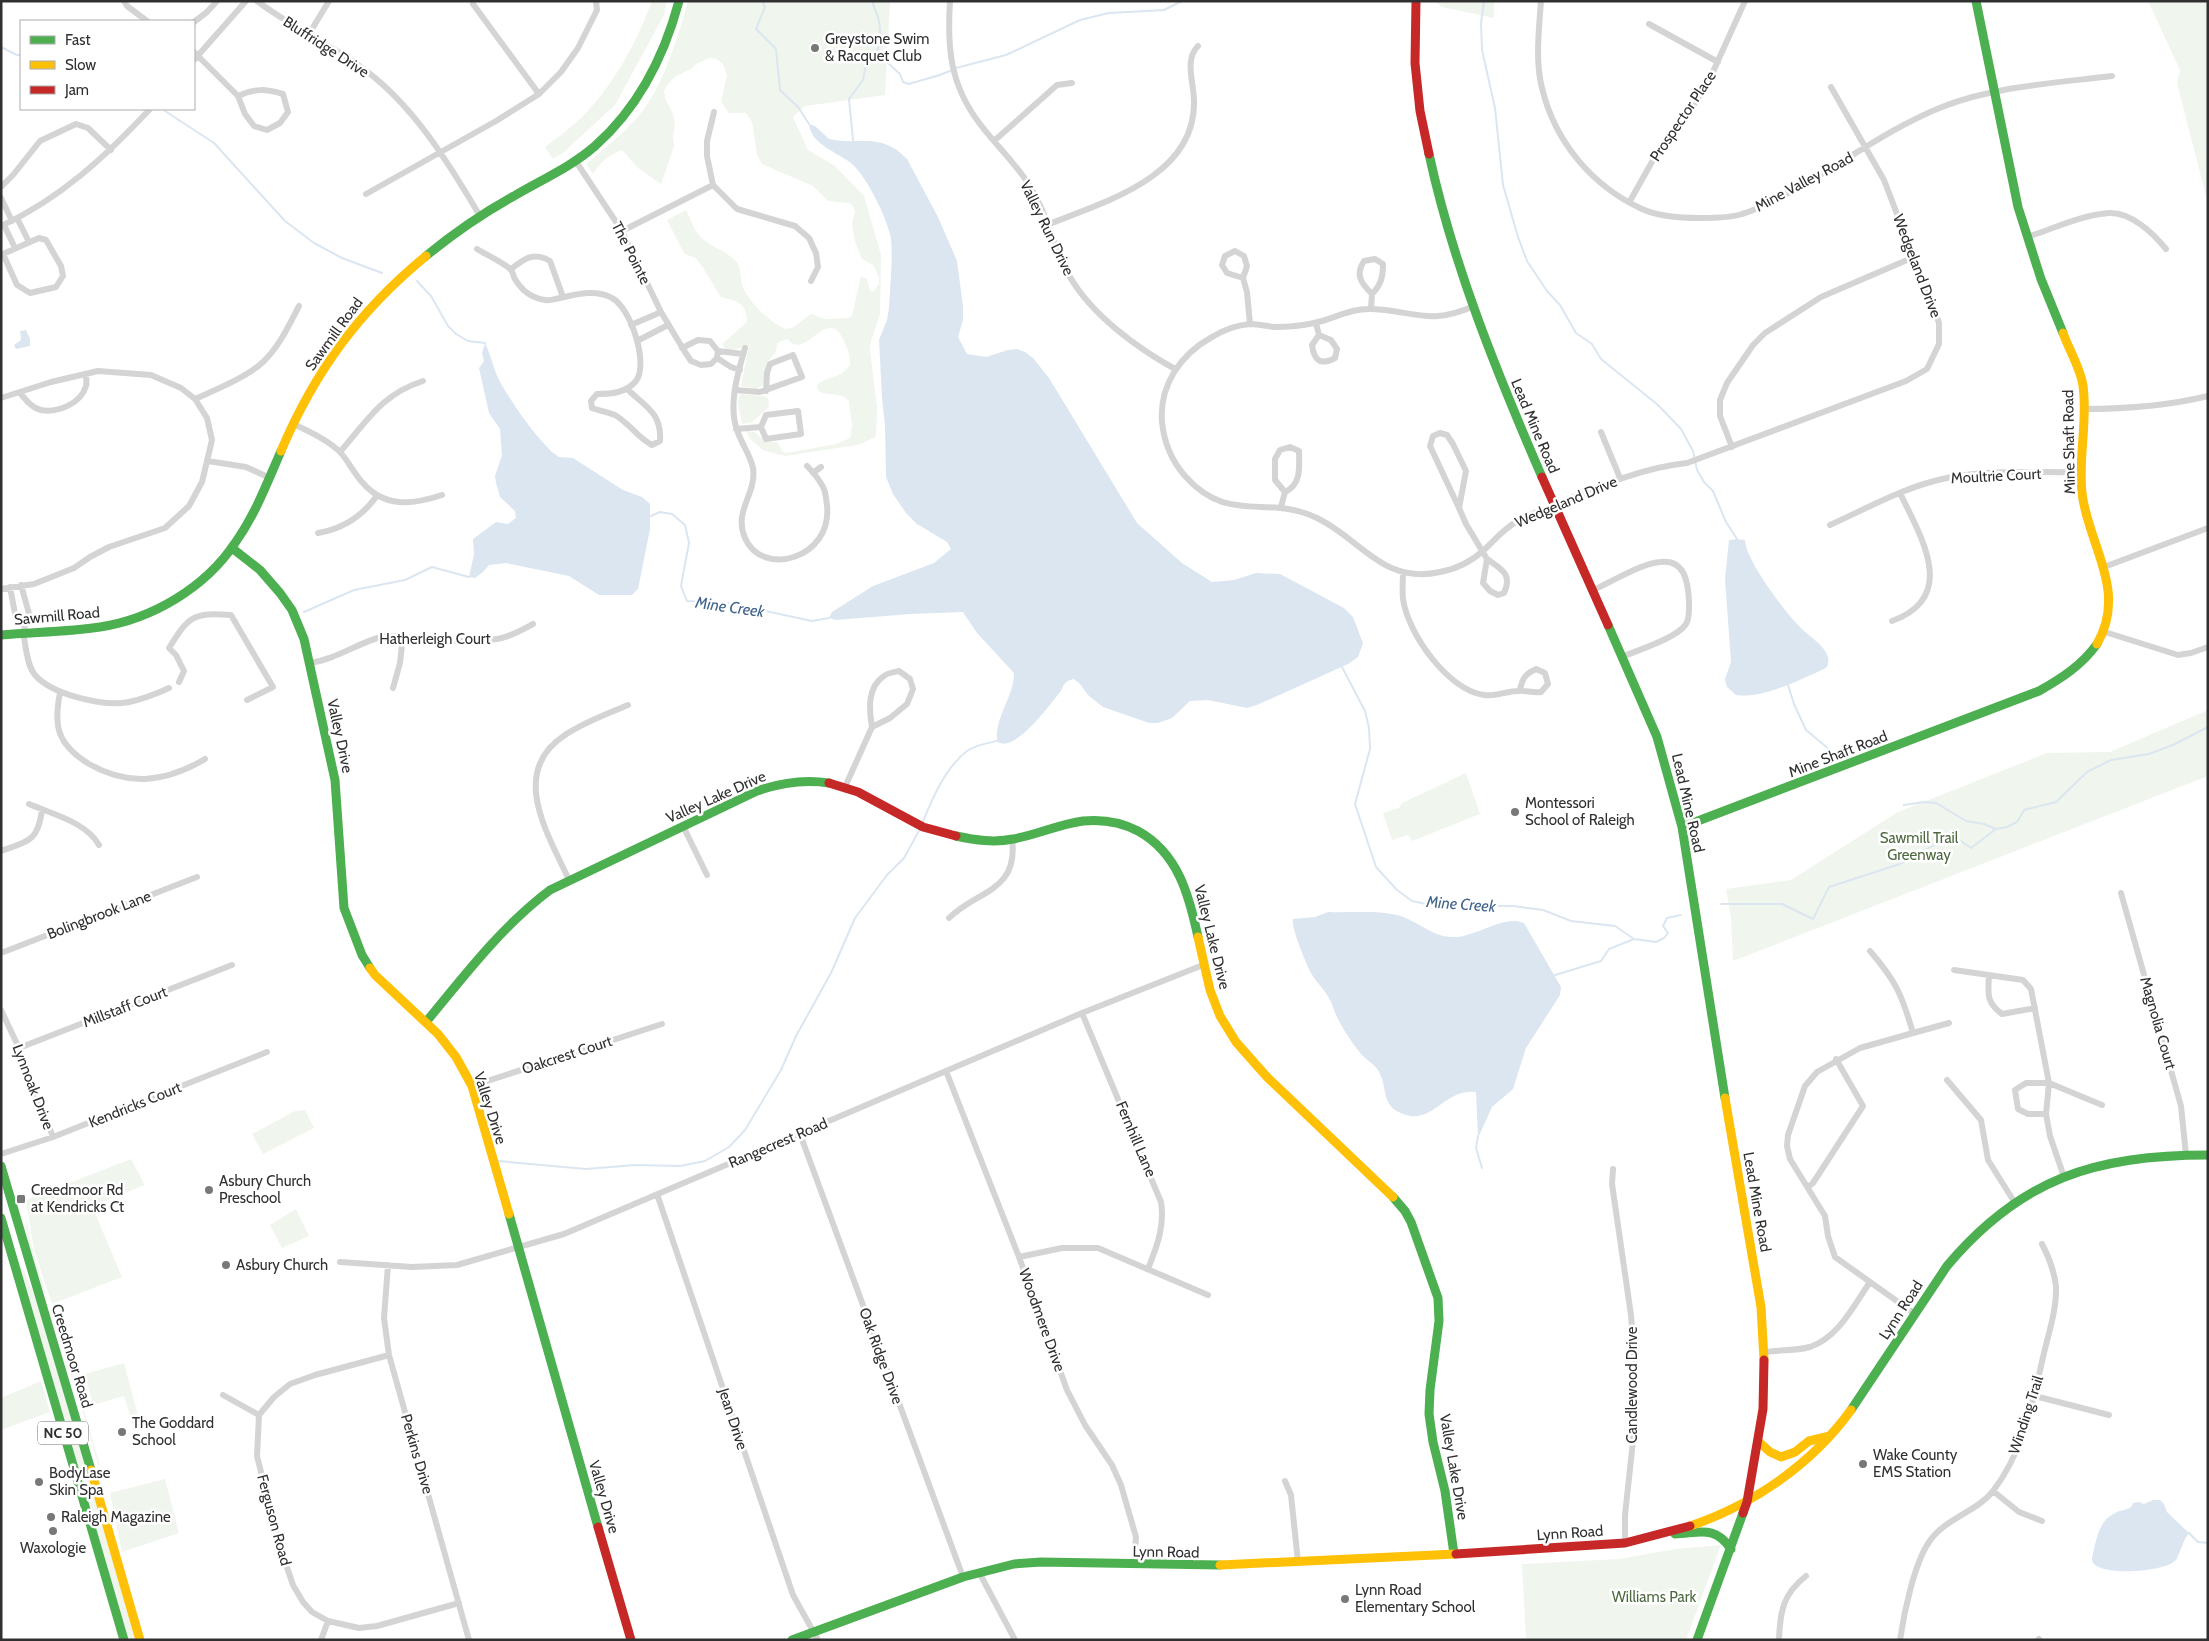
<svg xmlns="http://www.w3.org/2000/svg" width="2209" height="1641" font-family="Cabin,sans-serif">
	<style>
		.green { fill: #f0f5ed }
		.water { fill: #dbe6f1 }
		.lines { fill: none; stroke-linecap: round; stroke-linejoin: round }
		.stream { stroke: #dbe6f1; stroke-width: 2 }
		.street { stroke: #d4d4d4; stroke-width: 6 }
		.fast { stroke: #4caf50; stroke-width: 9 }
		.slow { stroke: #ffc107; stroke-width: 9 }
		.jam { stroke: #c62828; stroke-width: 9 }
		.poi-dot { fill: #787878; stroke: #fff; stroke-width: 2 }
		.labels { text-anchor: middle; dominant-baseline: central; stroke-width: 5; stroke-linejoin: round; paint-order: stroke }
		.shield { fill: #fff; stroke: #6e6e6e; stroke-width: 1 }
		.shield-label { font-size: 14px; font-weight: bold; fill: #303030 }
		.poi-label { font-size: 15px; fill: #303030; stroke: #fff; text-anchor: start }
		.street-label { font-size: 15px; fill: #303030; stroke: #fff }
		.park-label { font-size: 15px; fill: #4d6a3f; stroke: #fff }
		.water-label { font-size: 16px; font-style: italic; fill: #42668e; stroke: #fff }
	</style>
	<rect width="100%" height="100%" fill="#fff"/>
	<!-- green -->
	<path class="green" d="M652,1H667L664,15L615,105L564,152L553,159L545,147C558,137 572,127 583,116C615,83 636,43 652,1Z
		M688,1H890L885,95L805,106L793,117L808,150L835,166L864,196L881,255L880,314L871,341L870,350L877,408L876,437L857,445L785,456L763,450L750,439L746,431L755,432C763,440 765,443 777,442L783,452L787,453L836,444L850,438L852,426L849,401C840,390 824,398 817,389L818,384C830,375 839,380 850,365C851,356 847,347 843,339C828,309 810,351 793,344C791,343 790,341 787,339L777,343L776,352L768,361L763,385L756,389L741,386L749,346L727,351L722,344L747,322C747,302 736,301 721,297C716,290 700,260 695,258C692,256 688,256 684,253L667,220L686,210C691,220 695,234 704,240C711,246 730,254 736,261C742,268 739,278 743,287C747,300 772,325 786,329L792,328L811,314L825,319L847,318L852,316L861,276L867,279L870,291H874L879,284V277L873,265L862,259L855,242L852,224L855,211L853,206L849,203L828,201L813,186L762,164L757,154L752,122L746,113H729L721,102L727,75L723,64L717,59L710,58L696,64L691,69L676,76L668,84L664,91L665,98L673,114L675,124L673,137L674,146L661,184L638,168L622,150C607,156 601,162 593,174L586,164C607,146 631,128 647,105C667,74 678,36 688,1Z
		M1435,1H1494V18L1442,7Z
		M2148,1H2208V204L2177,83L2180,70Z
		M740,394L763,396L768,398L769,407L752,422L742,424L738,402Z
		M2208,710V776L1733,961L1731,918L1726,889L1791,880L1898,812L2047,753L2110,752Z
		M1466,773L1480,814L1412,841L1408,835L1392,840L1383,813L1399,808L1402,803Z
		M305,1110L314,1128L263,1154L252,1134L295,1111Z
		M131,1159L145,1185L92,1206L122,1277L52,1304L34,1250L26,1200Z
		M296,1209L309,1236L282,1248L270,1225Z
		M27,1221L31,1243L46,1296L44,1294L28,1243L26,1222Z
		M21,1269H23L36,1299L136,1640H128Z
		M56,1314L75,1380L71,1377L53,1317Z
		M124,1363L141,1427L134,1429L124,1396L93,1405L85,1374Z
		M41,1381L50,1412L1,1430V1398Z
		M75,1385L77,1386L100,1466L98,1464Z
		M165,1479L179,1533L122,1552L110,1493Z
		M1721,1545L1686,1640H1526L1522,1564L1619,1559L1676,1549Z"/>
	<!-- water -->
	<path class="water" d="M809,124L815,126L829,139C860,146 880,131 907,159L938,217L957,261L963,306V320L958,337L967,354L986,357L1008,350L1017,349L1025,352L1033,358L1049,378L1137,523L1182,563L1212,582L1234,580L1256,573L1280,574L1344,608L1353,617L1363,643L1358,657L1348,664L1257,705L1247,708L1208,700L1190,701L1172,718L1158,723H1149L1103,707L1088,695L1080,684L1074,679C1066,681 1064,683 1061,691C1051,703 1013,756 997,741C995,716 1014,697 1014,673L977,633L963,612L910,614L836,620L829,618L832,612L873,586L934,563L951,549L947,542L917,524L906,513L893,494L886,477L885,426L882,398L879,340L887,320L889,308C890,289 893,258 891,239C888,220 867,177 852,164C838,152 811,145 809,124Z
		M26,330L30,339V346L16,349L14,345L21,340L20,331Z
		M485,343C491,355 493,368 499,380C513,405 532,432 552,452L559,457L573,458L623,490L642,497L650,504V529L638,589L632,595H599L569,576L506,563L489,565L483,572L475,578L469,577L474,554L473,539L496,522L508,524L516,518L515,511L500,497L496,483L495,476L502,455L500,429L489,413L479,368L484,361L482,353Z
		M1737,539L1745,540C1745,559 1785,612 1799,626C1808,636 1824,644 1828,657C1829,662 1828,665 1826,668C1802,679 1763,699 1736,695L1727,687L1725,679L1731,662L1725,579L1729,540Z
		M1328,912C1350,913 1376,910 1397,915C1417,920 1433,938 1454,937C1477,937 1504,914 1524,923L1561,987L1560,995L1526,1048L1513,1089L1492,1107L1478,1138L1476,1092C1444,1089 1434,1123 1406,1115C1379,1107 1389,1088 1378,1070C1373,1063 1366,1060 1361,1054C1353,1044 1344,1031 1338,1019C1334,1012 1333,1005 1329,998C1324,989 1316,982 1311,973C1306,963 1291,928 1293,919L1315,917Z
		M2153,1500H2160L2164,1504L2167,1512L2189,1533C2183,1540 2179,1556 2176,1560C2165,1572 2105,1576 2094,1564C2090,1560 2093,1554 2094,1549C2098,1533 2100,1520 2117,1512C2122,1510 2127,1510 2131,1507L2133,1503L2139,1502L2144,1504Z"/>
	<g class="lines">
		<!-- stream -->
		<path class="stream" d="M762,1L765,7L756,29L776,49L780,90L798,107L809,124
			M1484,1L1481,23L1482,50L1495,108L1503,185L1518,237L1527,261L1547,291L1560,305L1576,333L1592,344L1601,359L1658,405L1681,429L1693,451L1697,470L1704,482L1713,491L1726,522L1737,539
			M1,47L17,55H21
			M877,53L900,74L903,82L909,84C924,79 938,77 952,70
			M956,68L1006,55L1080,20L1109,13L1164,10L1182,1
			M165,111L214,143L285,221L314,243L342,258L382,273
			M853,140L849,99L863,80L867,58L877,53C881,35 882,22 873,5L874,1
			M417,281L431,296L448,326L456,334L468,341L485,343
			M651,516L660,512L672,514L685,525L689,543L681,586L687,601L728,603L812,621L829,618
			M304,612L354,590L405,580L432,567L469,577
			M1342,667L1365,711L1369,728L1370,749L1355,804L1376,867L1397,890L1412,901L1431,905L1513,906L1543,910L1571,921L1615,926L1634,939L1656,942L1664,938L1668,933L1663,926L1667,918L1681,915
			M1788,685L1794,704L1806,730L1836,755
			M1904,805L1924,802L1936,803L1966,821L1984,824L1996,829L2007,827L2017,822L2024,810L2056,802L2087,772L2111,760L2149,754L2175,744L2208,727
			M922,824C932,799 945,768 967,751C975,745 988,743 997,741
			M1721,904H1782L1813,919L1829,887L1900,864L1952,835L1971,848L1996,829
			M1552,976L1601,961L1609,949L1634,939
			M1478,1136L1476,1148L1482,1168
			M498,1161L586,1169L635,1165L680,1166L705,1161L729,1147L745,1130L781,1070L796,1036L831,973L855,918L887,875L904,858L920,829
			M2187,1533H2189L2198,1542L2208,1543"/>
		<!-- street -->
		<path class="street" d="M124,1L127,6L147,21
			M257,1C289,25 325,42 358,65C411,101 448,162 480,216
			M950,1C947,48 950,85 980,124C995,144 1014,162 1028,183C1047,212 1053,247 1070,277C1092,315 1137,348 1175,369
			M1541,1C1539,29 1535,61 1542,88C1555,142 1592,186 1642,209C1659,217 1682,218 1701,218C1715,218 1730,218 1742,214C1759,209 1775,200 1790,192C1841,165 1889,128 1942,107C1996,86 2055,83 2112,76
			M473,4L539,94
			M194,22L207,12L217,1
			M1649,24L1718,62
			M309,34L329,1
			M194,52L238,96L245,114L254,126L267,130L280,123L288,112L283,94C266,89 255,88 238,96
			M194,60L246,1
			M714,112L707,141V156L713,185L737,209L795,226L809,238L816,253L818,267L811,281
			M994,141L1057,85L1072,83
			M575,160L622,231L661,312L685,352L691,361L701,365L711,364L717,358L718,351L710,341L698,340L682,348
			M1,187L13,175L40,141L76,124L88,128L111,150
			M366,194L496,121L539,94L561,72L578,48L597,10L596,1
			M1,198L12,221
			M1630,201L1653,160L1697,100L1712,74L1745,1
			M17,218L29,242
			M1049,224C1105,202 1196,176 1194,101C1194,83 1184,60 1198,46
			M4,225L15,248
			M1,226C60,199 106,156 150,109
			M622,231L713,185
			M2027,237C2053,229 2081,215 2109,213C2131,212 2153,233 2166,249
			M39,238L46,240L61,266L63,276L56,287L30,293L17,285L3,254Z
			M477,249C485,254 504,263 510,269C513,271 513,276 515,279C522,291 531,298 545,300C550,301 555,299 560,298C577,294 596,289 612,298C631,308 649,364 636,381C626,393 611,394 597,394L591,401L592,408C600,411 608,412 615,415C629,423 638,438 652,445L660,441C662,413 645,406 627,389
			M511,269C524,259 534,251 550,261L563,297
			M1243,278L1227,273L1222,265L1225,256L1235,251L1244,256L1247,266L1243,278L1247,292L1250,324
			M1474,306C1429,326 1415,311 1372,309C1350,308 1334,319 1314,323C1301,326 1287,327 1274,327C1266,326 1258,324 1250,324C1237,325 1222,331 1212,337C1181,354 1159,385 1162,422C1164,442 1171,460 1185,476C1228,525 1268,494 1317,518C1361,539 1383,585 1440,572C1456,569 1472,561 1484,550C1495,540 1504,528 1518,521C1529,514 1543,510 1555,505C1598,487 1640,468 1687,463L1906,381L1927,369L1939,344V323L1884,180L1831,87
			M1371,309L1372,294C1381,285 1383,277 1383,264L1375,259L1364,261C1355,275 1361,283 1372,294
			M1316,323L1319,335L1312,345C1314,360 1320,366 1335,358L1337,349L1331,340L1319,335
			M631,325L661,312
			M637,341L668,325
			M745,348C738,372 728,405 737,430C741,443 750,454 753,468C757,494 733,511 745,538C762,578 833,559 827,505C826,500 826,492 823,487C819,479 813,472 807,466
			M718,351L743,354
			M717,358L731,367L740,370
			M735,390L760,392L802,377L793,355L770,364L767,373L766,391
			M20,393C26,400 32,408 41,410C57,413 81,404 86,386C87,382 86,377 86,374
			M1,398L51,382L98,371L151,375L181,388L195,399L207,418L212,440L202,482L189,506L165,528L109,547L90,557L74,568L34,584L1,589
			M195,399C215,390 247,377 263,362C279,347 289,325 299,306
			M2084,409C2126,409 2167,406 2208,396
			M293,424C309,431 326,439 339,451C348,460 353,472 362,482C384,508 412,505 442,495
			M736,429L761,427L766,439L801,434L798,411L766,415L761,427
			M1601,432L1620,478
			M1732,447L1720,416V400L1727,383L1753,345L1765,333L1821,297L1914,257
			M340,452C367,421 382,394 423,381
			M208,461L246,467L270,478
			M813,473L821,467
			M1281,507L1285,492C1302,484 1299,467 1299,451L1290,447L1280,450L1275,459V480L1285,492
			M1459,508L1430,446L1433,436L1440,433L1447,435L1453,444L1466,471L1459,508L1466,524L1487,559L1483,583L1490,591L1498,595L1504,593C1513,574 1501,569 1487,559
			M1830,525C1868,508 1906,486 1947,478C1991,469 2037,473 2082,472
			M318,533C342,529 362,516 376,497
			M2104,567L2208,528
			M1403,572C1403,581 1402,591 1403,599C1408,634 1448,690 1484,695C1495,697 1507,691 1518,691C1524,690 1533,693 1541,692L1548,684L1545,673L1536,669C1525,674 1522,679 1520,690
			M21,585L30,617C21,628 24,636 26,650C28,659 29,668 35,675C52,695 105,707 129,702C143,699 156,694 169,688
			M10,587L16,619L24,625
			M1593,590C1612,582 1639,564 1660,562C1685,559 1688,582 1689,601C1689,608 1690,618 1686,624C1677,638 1638,650 1622,657
			M1892,621C1959,597 1921,537 1900,493
			M2105,632L2178,655L2191,653L2208,647
			M310,663C337,659 357,643 384,636C419,637 463,645 497,639C510,637 522,630 533,624
			M179,682L184,671L176,655L169,648C189,616 193,612 231,615L273,687L247,700
			M393,688L400,663L403,636
			M60,693C53,727 58,745 89,764C129,787 166,782 205,759
			M845,787L872,727L890,718L907,704L913,689L910,679L899,671C894,672 887,673 884,676C867,687 869,710 872,727
			M29,804C52,814 86,822 99,845
			M683,826L707,875
			M1,851C29,841 38,841 42,810
			M569,880C548,834 508,772 565,735C584,722 607,714 628,705
			M2121,893L2181,1106L2186,1155
			M949,918C977,890 1019,892 1012,839
			M1870,951C1896,981 1902,995 1913,1033L1860,1048L1817,1072L1805,1086L1788,1135L1787,1146L1790,1159L1825,1216L1828,1236L1835,1257L1915,1314
			M1,953L197,877
			M1954,970L2023,980L2031,989L2049,1083L2046,1114L2050,1136L2064,1177
			M1989,975C1988,994 1986,1002 2002,1014L2035,1008
			M1,1010L19,1048L53,1137
			M1082,1013L1161,1202C1165,1226 1157,1246 1148,1269
			M1913,1033L1949,1023
			M19,1048L232,965
			M946,1071L1019,1257L1067,1390L1085,1425L1112,1465L1121,1485L1136,1537L1134,1565
			M1947,1080L1981,1120L1988,1160L2015,1203
			M472,1086L662,1024
			M2046,1114H2028L2018,1109L2015,1090L2026,1083H2049L2102,1105
			M800,1134L963,1577
			M1,1154L53,1137L267,1052
			M1613,1169L1612,1184L1631,1315L1635,1368L1633,1441L1625,1515V1543
			M1808,1187L1813,1183L1863,1106L1836,1059
			M657,1194L793,1595L818,1640
			M1019,1257L1062,1248H1098L1208,1295
			M340,1262L412,1267L457,1265L564,1234L1082,1013L1203,965
			M388,1265L384,1318L389,1355L469,1640
			M1764,1352C1778,1350 1796,1351 1810,1347C1839,1337 1854,1305 1870,1282
			M389,1355L315,1375L290,1384L274,1397L259,1415L257,1456L280,1547L293,1585L303,1602L312,1612L328,1621L359,1628L377,1626L459,1603
			M223,1395L259,1415
			M2035,1396L2109,1415
			M1285,1481L1291,1495L1298,1562
			M1993,1491L2019,1512L2042,1521
			M979,1572L1015,1640
			M321,1640L328,1621
			M1779,1640C1780,1611 1783,1594 1806,1576
			M1900,1640C1904,1613 1914,1564 1929,1542C1945,1518 1977,1512 1993,1491C2024,1451 2033,1400 2044,1353C2049,1332 2057,1308 2056,1286C2054,1271 2049,1257 2042,1244
			M2038,1640L2039,1639"/>
		<!-- fast -->
		<path class="fast" d="M1976,1L2018,207L2041,279L2063,333
			M1429,154C1453,265 1497,373 1542,477
			M426,256C454,233 483,213 514,196C541,180 571,167 595,146C639,107 664,57 679,1
			M232,548L260,570L280,593L292,610L304,639L335,780L344,908L362,955L370,968
			M1608,625L1657,737L1682,827L1725,1098
			M1,635C34,632 67,632 100,627C152,619 205,588 235,543C255,515 267,483 281,451
			M1682,827L2039,691C2062,678 2082,665 2097,644
			M956,836C975,840 994,843 1013,839C1037,835 1059,824 1083,821C1103,819 1121,822 1138,831C1178,853 1189,895 1198,937
			M426,1022C465,975 501,927 550,890L757,791C780,783 804,779 829,783
			M1,1166L91,1470
			M1393,1197L1405,1211L1411,1222L1438,1298L1439,1321L1430,1390L1429,1414L1433,1442L1445,1491L1454,1554
			M509,1214L598,1527
			M1,1218L124,1640
			M1851,1410L1947,1266C2021,1178 2096,1155 2208,1155
			M1675,1534C1700,1533 1715,1525 1731,1549
			M792,1640L963,1577L1014,1564L1041,1562L1220,1565
			M1697,1640L1743,1513"/>
		<!-- slow -->
		<path class="slow" d="M2063,333C2069,350 2081,369 2083,386C2088,420 2078,458 2082,493C2088,545 2128,590 2097,644
			M281,451C315,371 359,311 426,256
			M1198,937L1210,990L1220,1016L1236,1042L1267,1077L1393,1197
			M370,968L375,975L438,1034L456,1057L472,1086L509,1214
			M1725,1098L1761,1307L1764,1360
			M1759,1442L1770,1452L1781,1457L1795,1452L1809,1441L1830,1436
			M91,1470L140,1640
			M1690,1526C1753,1505 1812,1464 1851,1410
			M1220,1565L1456,1554"/>
		<!-- jam -->
		<path class="jam" d="M1416,1L1415,63L1420,111L1429,154
			M1542,477L1608,625
			M829,783L858,792L923,827L956,836
			M1743,1513L1747,1502L1763,1409L1764,1360
			M598,1527L631,1640
			M1456,1554L1625,1543L1690,1526"/>
	</g>
	<!-- markers -->
	<g class="poi-dot">
		<circle cx="815" cy="48" r="5"/>
		<circle cx="1515" cy="812" r="5"/>
		<circle cx="209" cy="1190" r="5"/>
		<rect x="16" y="1194" width="10" height="10" rx="2.5"/>
		<circle cx="226" cy="1265" r="5"/>
		<circle cx="122" cy="1432" r="5"/>
		<circle cx="1863" cy="1464" r="5"/>
		<circle cx="39" cy="1482" r="5"/>
		<circle cx="51" cy="1517" r="5"/>
		<circle cx="53" cy="1531" r="5"/>
		<circle cx="1345" cy="1599" r="5"/>
	</g>
	<g class="labels">
		<!-- shield labels -->
		<rect class="shield" x="38" y="1421.5" width="50" height="23" rx="4"/>
		<g class="shield-label">
			<text x="63" y="1433">NC 50</text>
		</g>
		<!-- poi labels -->
		<g class="poi-label">
			<text x="825" y="39">Greystone Swim<tspan x="825" dy="17">&amp; Racquet Club</tspan></text>
			<text x="1525" y="803">Montessori<tspan x="1525" dy="17">School of Raleigh</tspan></text>
			<text x="219" y="1181">Asbury Church<tspan x="219" dy="17">Preschool</tspan></text>
			<text x="31" y="1190">Creedmoor Rd<tspan x="31" dy="17">at Kendricks Ct</tspan></text>
			<text x="236" y="1265">Asbury Church</text>
			<text x="132" y="1423">The Goddard<tspan x="132" dy="17">School</tspan></text>
			<text x="1873" y="1455">Wake County<tspan x="1873" dy="17">EMS Station</tspan></text>
			<text x="49" y="1473">BodyLase<tspan x="49" dy="17">Skin Spa</tspan></text>
			<text x="61" y="1517">Raleigh Magazine</text>
			<text x="53" y="1548" text-anchor="middle">Waxologie</text>
			<text x="1355" y="1590">Lynn Road<tspan x="1355" dy="17">Elementary School</tspan></text>
		</g>
		<!-- street labels -->
		<g class="street-label">
			<text transform="translate(326 47) rotate(33)">Bluffridge Drive</text>
			<text transform="translate(1683 116) rotate(-56)">Prospector Place</text>
			<text transform="translate(1804 182) rotate(-28)">Mine Valley Road</text>
			<text transform="translate(1047 228) rotate(64)">Valley Run Drive</text>
			<text transform="translate(631 253) rotate(63)">The Pointe</text>
			<text transform="translate(1917 266) rotate(69)">Wedgeland Drive</text>
			<text transform="translate(334 334) rotate(-54)">Sawmill Road</text>
			<text transform="translate(1535 426) rotate(67)">Lead Mine Road</text>
			<text transform="translate(2069 442) rotate(-91)">Mine Shaft Road</text>
			<text transform="translate(1996 476) rotate(-3)">Moultrie Court</text>
			<text transform="translate(1566 502) rotate(-23)">Wedgeland Drive</text>
			<text transform="translate(57 616) rotate(-5)">Sawmill Road</text>
			<text x="435" y="639">Hatherleigh Court</text>
			<text transform="translate(340 736) rotate(78)">Valley Drive</text>
			<text transform="translate(1838 754) rotate(-21)">Mine Shaft Road</text>
			<text transform="translate(716 797) rotate(-24)">Valley Lake Drive</text>
			<text transform="translate(1688 803) rotate(77)">Lead Mine Road</text>
			<text transform="translate(99 915) rotate(-21)">Bolingbrook Lane</text>
			<text transform="translate(1212 937) rotate(76)">Valley Lake Drive</text>
			<text transform="translate(125 1007) rotate(-21)">Millstaff Court</text>
			<text transform="translate(2158 1023) rotate(74)">Magnolia Court</text>
			<text transform="translate(567 1055) rotate(-18)">Oakcrest Court</text>
			<text transform="translate(33 1087) rotate(69)">Lynnoak Drive</text>
			<text transform="translate(135 1105) rotate(-22)">Kendricks Court</text>
			<text transform="translate(490 1108) rotate(72)">Valley Drive</text>
			<text transform="translate(1136 1139) rotate(67)">Fernhill Lane</text>
			<text transform="translate(778 1143) rotate(-23)">Rangecrest Road</text>
			<text transform="translate(1757 1202) rotate(80)">Lead Mine Road</text>
			<text transform="translate(1901 1310) rotate(-57)">Lynn Road</text>
			<text transform="translate(1042 1320) rotate(70)">Woodmere Drive</text>
			<text transform="translate(72 1356) rotate(73)">Creedmoor Road</text>
			<text transform="translate(881 1356) rotate(70)">Oak Ridge Drive</text>
			<text transform="translate(1632 1385) rotate(-90)">Candlewood Drive</text>
			<text transform="translate(2026 1415) rotate(-72)">Winding Trail</text>
			<text transform="translate(733 1419) rotate(72)">Jean Drive</text>
			<text transform="translate(417 1454) rotate(74)">Perkins Drive</text>
			<text transform="translate(1454 1467) rotate(80)">Valley Lake Drive</text>
			<text transform="translate(604 1497) rotate(74)">Valley Drive</text>
			<text transform="translate(274 1520) rotate(75)">Ferguson Road</text>
			<text transform="translate(1570 1533) rotate(-4)">Lynn Road</text>
			<text transform="translate(1166 1552) rotate(1)">Lynn Road</text>
		</g>
		<!-- park labels -->
		<g class="park-label">
			<text x="1919" y="838">Sawmill Trail<tspan x="1919" dy="17">Greenway</tspan></text>
			<text x="1654" y="1597">Williams Park</text>
		</g>
		<!-- water labels -->
		<g class="water-label">
			<text transform="translate(730 607) rotate(8)">Mine Creek</text>
			<text transform="translate(1461 904) rotate(4)">Mine Creek</text>
		</g>
	</g>
	<!-- border -->
	<rect width="2209" height="1641" fill="none" stroke="#303030" stroke-width="5"/>
	<!-- legend -->
	<rect x="20" y="20" width="175" height="90" fill="#ffffff" stroke="#acacac"/>
	<rect x="30" y="36" width="25" height="8" fill="#4caf50" stroke="#acacac"/>
	<text x="65" y="45" font-size="15" fill="#303030">Fast</text>
	<rect x="30" y="61" width="25" height="8" fill="#ffc107" stroke="#acacac"/>
	<text x="65" y="70" font-size="15" fill="#303030">Slow</text>
	<rect x="30" y="86" width="25" height="8" fill="#c62828" stroke="#acacac"/>
	<text x="65" y="95" font-size="15" fill="#303030">Jam</text>
</svg>
